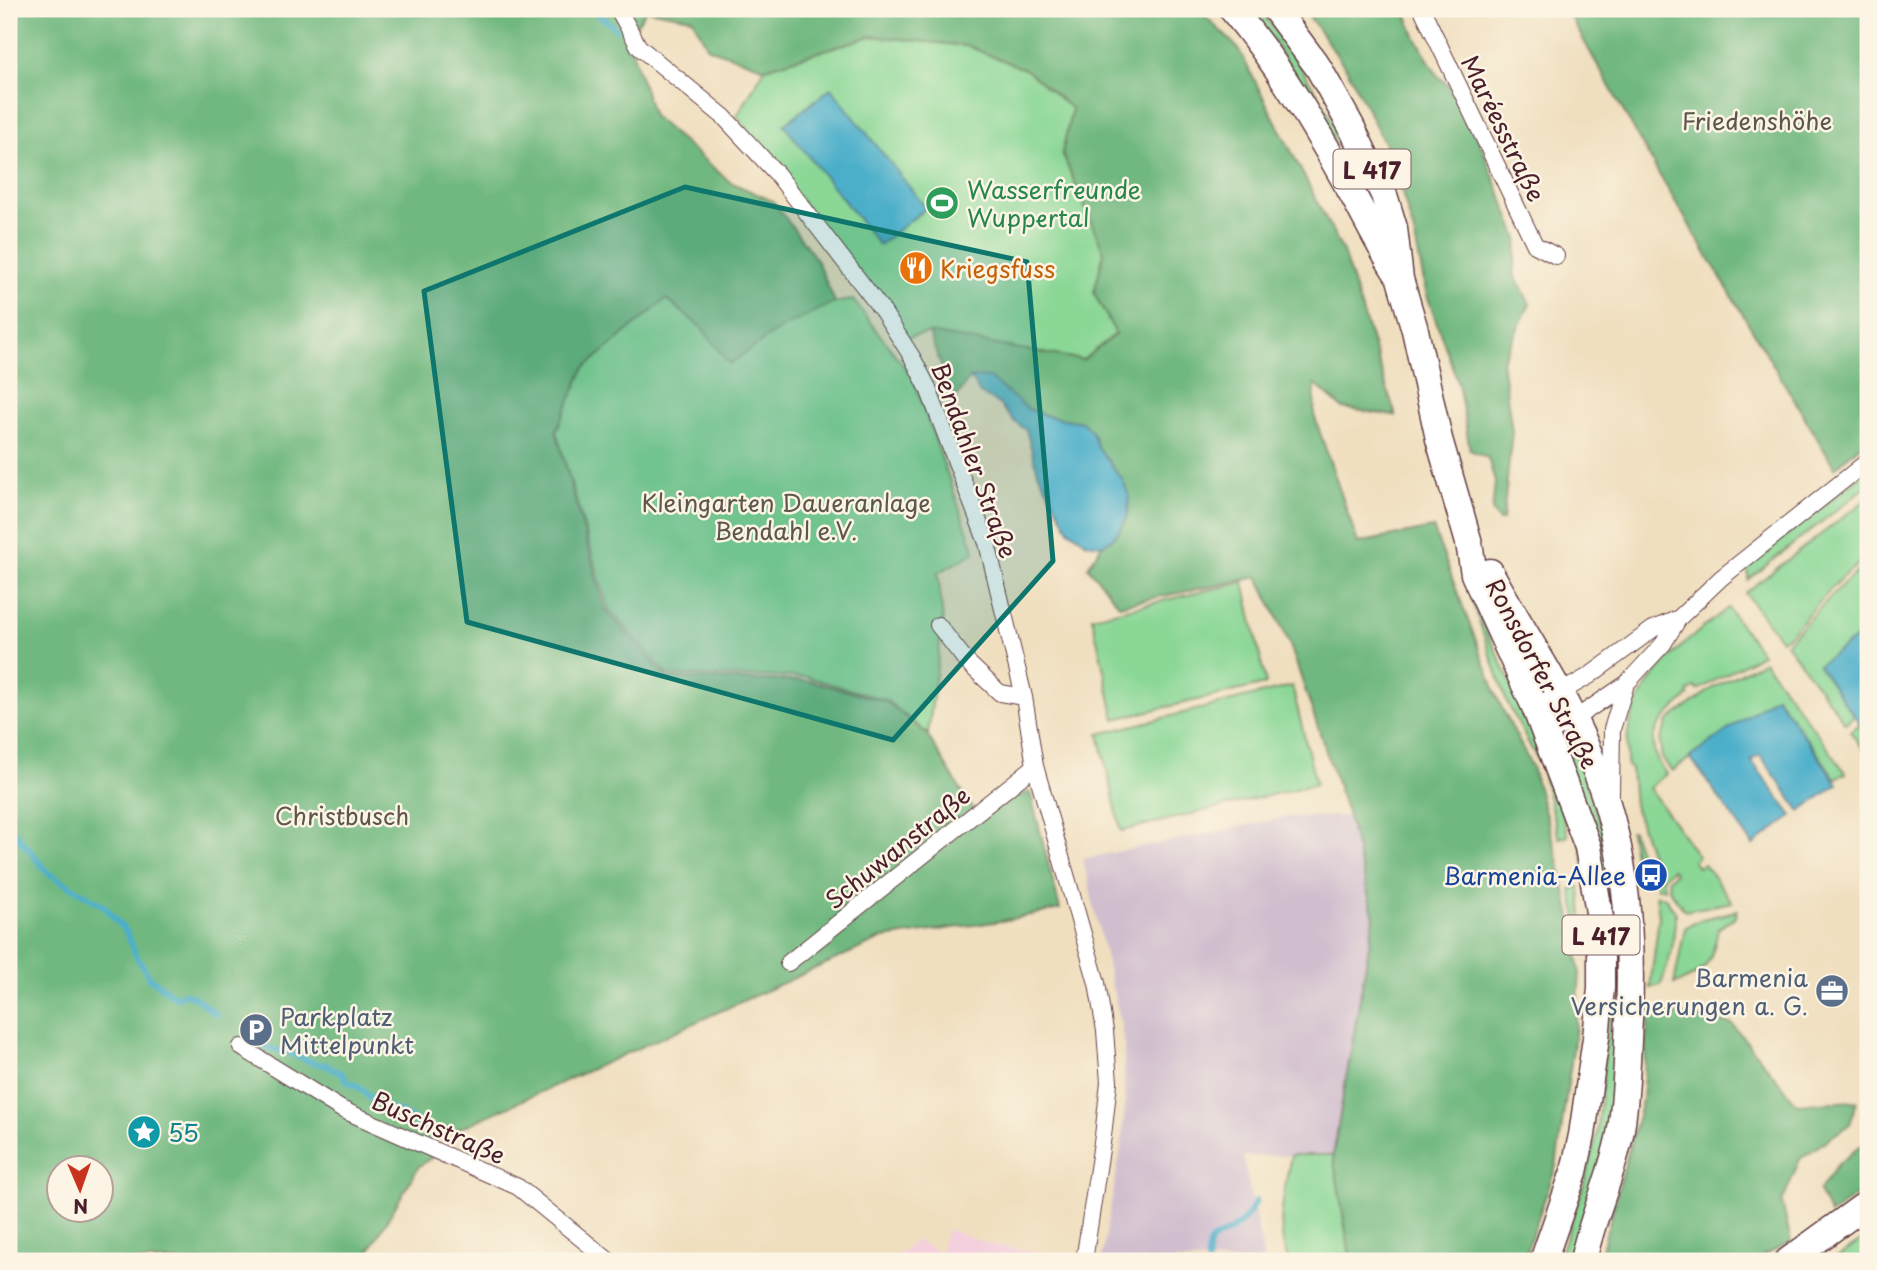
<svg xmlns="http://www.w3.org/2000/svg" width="1877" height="1270" font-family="'Playpen Sans',sans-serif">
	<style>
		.built { fill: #f4cfde }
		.industrial { fill: #d0bdce }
		.green { fill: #8ad796; stroke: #6a7b60; stroke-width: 2 }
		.forest { fill: #6fb87f; stroke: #5c6c55; stroke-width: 2; fill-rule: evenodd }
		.water { fill: #4bafca; stroke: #4a677a; stroke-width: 2 }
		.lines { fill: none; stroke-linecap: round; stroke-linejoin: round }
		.stream { stroke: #4bafca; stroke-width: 6 }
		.street-casing { stroke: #633c41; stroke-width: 18 }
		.primary-casing { stroke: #633c41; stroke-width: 29 }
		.street { stroke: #fff; stroke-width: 16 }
		.primary { stroke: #fff; stroke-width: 26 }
		.marked { fill: #0f766e; fill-opacity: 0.2; stroke: #0f766e; stroke-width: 5; stroke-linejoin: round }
		.labels { text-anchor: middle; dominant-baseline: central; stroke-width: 5; stroke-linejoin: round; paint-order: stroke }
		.shield { fill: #fcf5e5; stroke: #7f5f63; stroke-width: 2 }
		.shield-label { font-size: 23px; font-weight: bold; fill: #4a1f2b }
		.park-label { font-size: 24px; fill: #5d564b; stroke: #fcf5e5 }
		.street-label { font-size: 24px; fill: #4a1f2b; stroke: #fcf5e5 }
		.leisure-label { font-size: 24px; fill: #27864d; stroke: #fcf5e5; text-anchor: start }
		.food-label { font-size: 24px; fill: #c56008; stroke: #fcf5e5; text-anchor: start }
		.transit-label { font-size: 24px; fill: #164399; stroke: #fcf5e5; text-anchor: end }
		.service-label { font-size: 24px; fill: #4e5e75; stroke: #fcf5e5; text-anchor: end }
		.culture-label { font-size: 24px; fill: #0d838f; stroke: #fcf5e5; text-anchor: start }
	</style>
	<rect width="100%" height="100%" fill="#fcf5e5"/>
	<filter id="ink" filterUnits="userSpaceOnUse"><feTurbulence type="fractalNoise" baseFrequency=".0143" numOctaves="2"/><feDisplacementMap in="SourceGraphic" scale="14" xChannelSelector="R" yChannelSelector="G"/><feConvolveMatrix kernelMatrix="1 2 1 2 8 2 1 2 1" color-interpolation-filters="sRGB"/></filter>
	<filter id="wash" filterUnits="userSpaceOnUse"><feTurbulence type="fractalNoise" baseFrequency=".00686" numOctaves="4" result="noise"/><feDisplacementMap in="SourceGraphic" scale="28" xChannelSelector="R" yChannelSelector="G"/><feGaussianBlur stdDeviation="1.57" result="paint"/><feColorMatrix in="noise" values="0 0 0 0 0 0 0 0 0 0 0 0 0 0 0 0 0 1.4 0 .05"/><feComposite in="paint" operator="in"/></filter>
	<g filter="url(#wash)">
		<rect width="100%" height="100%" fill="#f0dfbf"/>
		<!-- built -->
		<path class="built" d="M947,1229L992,1245L1068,1256L1067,1261H892L916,1240L940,1253Z"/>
		<!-- industrial -->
		<path class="industrial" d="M1348,816L1374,917L1333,1155L1243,1156L1264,1261H1101L1121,1148L1125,1106L1124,1046L1120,1020L1083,859L1286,817Z"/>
		<!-- green -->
		<path class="green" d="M1248,9H1259C1294,54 1323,100 1349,151C1358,169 1368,186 1373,206C1333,139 1298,69 1248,9Z
			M871,36L968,46L1027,70L1072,109L1062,153L1104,252L1094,293L1116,333L1083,360L929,333L904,338L737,116L765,68Z
			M666,299L702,328L730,364C767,338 808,304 853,300L913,378L975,552L938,573L943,621L928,734L886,700L807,677L668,675L608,608L556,431L584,368Z
			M1868,470V485L1748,580V566Z
			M1868,498V556L1841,578L1790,634L1781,640L1745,593Z
			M1868,563V630L1819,665L1854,716L1845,723L1786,643L1844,583Z
			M1244,582L1266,684L1115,719L1092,617Z
			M1471,598L1546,757L1538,761L1507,702Z
			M1728,608L1762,654L1698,690L1696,687L1688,692L1689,696C1661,720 1638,738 1666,774L1649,788L1698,856L1693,861L1698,867L1704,864L1732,902L1685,911L1670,891L1668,879L1675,873L1672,869L1662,878L1664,888H1657L1652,858L1634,805L1631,769L1627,766C1627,755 1627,743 1628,733C1637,678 1687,640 1728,608Z
			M1764,661L1846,773L1836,779L1776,696L1672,771L1662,758L1660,742L1668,721L1714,687Z
			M1292,686L1316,784L1121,831L1099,734Z
			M1860,724L1868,735V756L1850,731Z
			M1576,753L1602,829L1613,884L1619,974L1612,1101L1607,1139L1570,1261H1557L1581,1194L1597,1135L1610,1002L1565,759Z
			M1550,769L1568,836L1559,838L1542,773Z
			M1630,831H1632L1644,867L1636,869Z
			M1580,887L1585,954L1571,889Z
			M1656,895L1665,897L1676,913L1672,950L1661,985L1650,988L1659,917Z
			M1737,910L1736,916L1718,929C1712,962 1707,974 1674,984L1685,928C1701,915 1719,918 1737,910Z
			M1291,1155H1333L1351,1261H1289C1274,1229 1285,1189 1291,1155Z
			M1868,1236V1261H1832Z"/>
		<!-- forest -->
		<path class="forest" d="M9,9H1198L1238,48L1343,252L1396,416L1342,408L1315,384L1314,415L1358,543L1433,528L1500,704L1532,767L1557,855L1573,926L1580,974L1575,1035L1556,1166L1523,1261H1351L1333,1155L1374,917L1348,816L1289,642L1258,577L1119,605L1088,567L1102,545L1111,540L1122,480L1097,446L1092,432L1028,409L989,378L970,377L954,401L929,333L1083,360L1116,334L1094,293L1104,252L1062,153L1072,109L1027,70L968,46L871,36L765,68L708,48L692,18L646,10L628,38L653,116L730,182L773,201L816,259L835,302L783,327L729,364L702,328L666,299L584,368L556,431L605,609L667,678L810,681L885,701L926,733L978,818L998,803L1030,792L1060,909L1001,921L883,938L436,1139L440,1152L419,1166L365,1258L369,1261H9ZM60,1168H102V1210H60Z
			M1304,9H1404L1415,36L1437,75L1463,99L1518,239L1514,274L1530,304L1502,361L1512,431L1503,520L1499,521L1492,511L1495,482L1488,458L1470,450L1458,383L1426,292L1414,233L1391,156L1348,71Z
			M1566,9H1868V438L1835,468L1660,176Z
			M1649,1009L1732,1024L1797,1104L1857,1101L1850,1124L1800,1159L1782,1202L1791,1242L1753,1261H1599L1642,1100Z
			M1868,1140V1186L1830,1215L1819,1191L1838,1164Z"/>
		<!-- water -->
		<path class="water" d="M831,88L926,208L879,245L784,125Z
			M970,377L989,378L1028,409L1047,416L1082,422L1092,432L1097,446L1123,480L1129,496L1128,515L1121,529L1111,540L1102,545L1087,543L1069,530L1038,472L1026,430L1015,422L1000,405L980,393Z
			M1868,630V735L1818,665Z
			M1776,696L1838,784L1800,811L1760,755L1751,760L1792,816L1753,845L1690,757Z"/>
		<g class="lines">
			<!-- stream -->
			<path class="stream" d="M592,9L616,29
				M9,826L48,873L104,906L127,933L136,956L150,978L177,998L184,993L196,998L217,1015
				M266,1047C275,1050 285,1052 294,1055C307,1059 313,1065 327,1065L333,1070L342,1073L348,1082L358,1086L375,1102L382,1103L392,1111L400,1112L426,1128
				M1208,1261C1207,1234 1215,1241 1234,1228C1243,1222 1251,1212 1256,1201"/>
		</g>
	</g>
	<g filter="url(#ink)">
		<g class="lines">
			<!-- street casing -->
			<g class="street-casing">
				<path id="street" d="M618,9L639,47L724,117L777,174L882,310L912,357L927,386L987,543L1024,697L1035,766L1097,983L1105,1031L1109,1082L1103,1136L1084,1261
					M1422,9L1535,245L1556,256
					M938,625L967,662L1000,693L1024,697
					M1535,707L1589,676L1653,629L1679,618
					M1546,735L1573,720L1626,684L1663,644L1679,618L1721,578L1868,461
					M1611,795L1612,729L1626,684
					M788,963L1035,766
					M241,1047L341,1109L518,1187L609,1261"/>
			</g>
			<!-- primary casing -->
			<g class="primary-casing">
				<path id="primary" d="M1232,9C1278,64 1314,125 1349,188C1365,216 1378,244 1396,272
					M1275,9L1318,67L1351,126L1384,195L1394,228L1400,279L1415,330L1439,439L1469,543L1474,574L1535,707L1588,847L1601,924V988L1596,1038L1582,1135L1574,1172L1543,1261
					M1490,572C1522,631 1561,687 1587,749C1625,835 1633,925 1629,1018C1627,1055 1627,1093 1621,1129C1613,1175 1592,1216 1583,1261
					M1788,1261L1868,1203"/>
			</g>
			<!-- street -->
			<use href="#street" class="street"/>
			<!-- primary -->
			<use href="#primary" class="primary"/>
		</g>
	</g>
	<!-- marked area -->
	<path class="marked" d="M685,187L1027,262L1053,561L893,740L467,622L424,291Z"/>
	<!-- icons -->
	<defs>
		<g id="stadium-disc" transform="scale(1.75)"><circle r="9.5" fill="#2e9e5b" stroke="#fcf5e5"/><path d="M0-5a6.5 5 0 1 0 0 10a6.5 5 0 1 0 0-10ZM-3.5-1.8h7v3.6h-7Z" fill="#fff"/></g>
		<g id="restaurant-disc" transform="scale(1.75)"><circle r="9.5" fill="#e8710a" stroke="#fcf5e5"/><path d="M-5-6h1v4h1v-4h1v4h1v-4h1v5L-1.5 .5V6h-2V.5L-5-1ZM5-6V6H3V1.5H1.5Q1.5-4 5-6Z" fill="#fff"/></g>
		<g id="bus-disc" transform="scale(1.75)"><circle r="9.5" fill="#1a4fb4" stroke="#fcf5e5"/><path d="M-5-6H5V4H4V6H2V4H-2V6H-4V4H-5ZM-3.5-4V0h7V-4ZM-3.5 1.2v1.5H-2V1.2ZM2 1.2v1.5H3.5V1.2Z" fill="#fff"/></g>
		<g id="office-disc" transform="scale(1.75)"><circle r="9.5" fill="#5c6f8a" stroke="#fcf5e5"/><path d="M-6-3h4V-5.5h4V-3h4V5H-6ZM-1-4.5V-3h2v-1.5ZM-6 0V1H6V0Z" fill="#fff"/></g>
		<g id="parking-disc" transform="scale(1.75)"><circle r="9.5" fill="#5c6f8a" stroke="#fcf5e5"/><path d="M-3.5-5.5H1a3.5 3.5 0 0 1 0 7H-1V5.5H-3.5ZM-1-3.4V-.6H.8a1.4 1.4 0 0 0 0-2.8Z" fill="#fff"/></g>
		<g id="sight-disc" transform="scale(1.75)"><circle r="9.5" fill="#0f9aa8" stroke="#fcf5e5"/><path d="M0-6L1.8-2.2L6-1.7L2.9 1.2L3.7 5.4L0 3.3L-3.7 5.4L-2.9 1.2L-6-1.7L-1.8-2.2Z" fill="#fff"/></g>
	</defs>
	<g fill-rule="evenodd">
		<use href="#stadium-disc" x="942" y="203"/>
		<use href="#restaurant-disc" x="916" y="268"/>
		<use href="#bus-disc" x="1651" y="875"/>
		<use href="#office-disc" x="1832" y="991"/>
		<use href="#parking-disc" x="256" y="1030"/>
		<use href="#sight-disc" x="144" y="1132"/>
	</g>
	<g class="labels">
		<!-- shield labels -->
		<g class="shield">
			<rect x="1333.5" y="149.5" width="77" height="39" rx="5"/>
			<rect x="1562.5" y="915.5" width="77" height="39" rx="5"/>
		</g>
		<g class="shield-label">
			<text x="1372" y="169">L 417</text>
			<text x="1601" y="935">L 417</text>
		</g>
		<!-- park labels -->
		<g class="park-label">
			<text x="1757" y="120">Friedenshöhe</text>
			<text x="786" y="502">Kleingarten Daueranlage<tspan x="786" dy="28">Bendahl e.V.</tspan></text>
			<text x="342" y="815">Christbusch</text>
		</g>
		<!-- street labels -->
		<g class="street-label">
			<text transform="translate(1504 128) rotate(64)">Maréesstraße</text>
			<text transform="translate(975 460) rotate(70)">Bendahler Straße</text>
			<text transform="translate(1543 673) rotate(62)">Ronsdorfer Straße</text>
			<text transform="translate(897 847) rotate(-39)">Schuwanstraße</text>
			<text transform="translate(439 1127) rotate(24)">Buschstraße</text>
		</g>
		<!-- leisure labels -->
		<g class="leisure-label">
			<text x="967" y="189">Wasserfreunde<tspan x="967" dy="28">Wuppertal</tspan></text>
		</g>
		<!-- food labels -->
		<g class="food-label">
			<text x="940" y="268">Kriegsfuss</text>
		</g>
		<!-- transit labels -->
		<g class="transit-label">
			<text x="1626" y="875">Barmenia-Allee</text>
		</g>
		<!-- service labels -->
		<g class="service-label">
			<text x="1808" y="977">Barmenia<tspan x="1808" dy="28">Versicherungen a. G.</tspan></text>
			<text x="280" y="1016" text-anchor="start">Parkplatz<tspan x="280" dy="28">Mittelpunkt</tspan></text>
		</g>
		<!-- culture labels -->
		<g class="culture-label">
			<text x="168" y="1132">55</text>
		</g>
	</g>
	<!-- margin -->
	<rect width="1877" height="1270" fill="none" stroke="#fcf5e5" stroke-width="35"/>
	<!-- north arrow -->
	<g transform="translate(80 1189) rotate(178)"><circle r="33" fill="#fcf5e5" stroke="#b59f9b" stroke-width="2"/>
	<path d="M0-5L12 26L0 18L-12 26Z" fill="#c8321e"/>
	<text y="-10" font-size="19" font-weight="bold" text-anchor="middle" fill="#4a1f2b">N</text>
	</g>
</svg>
